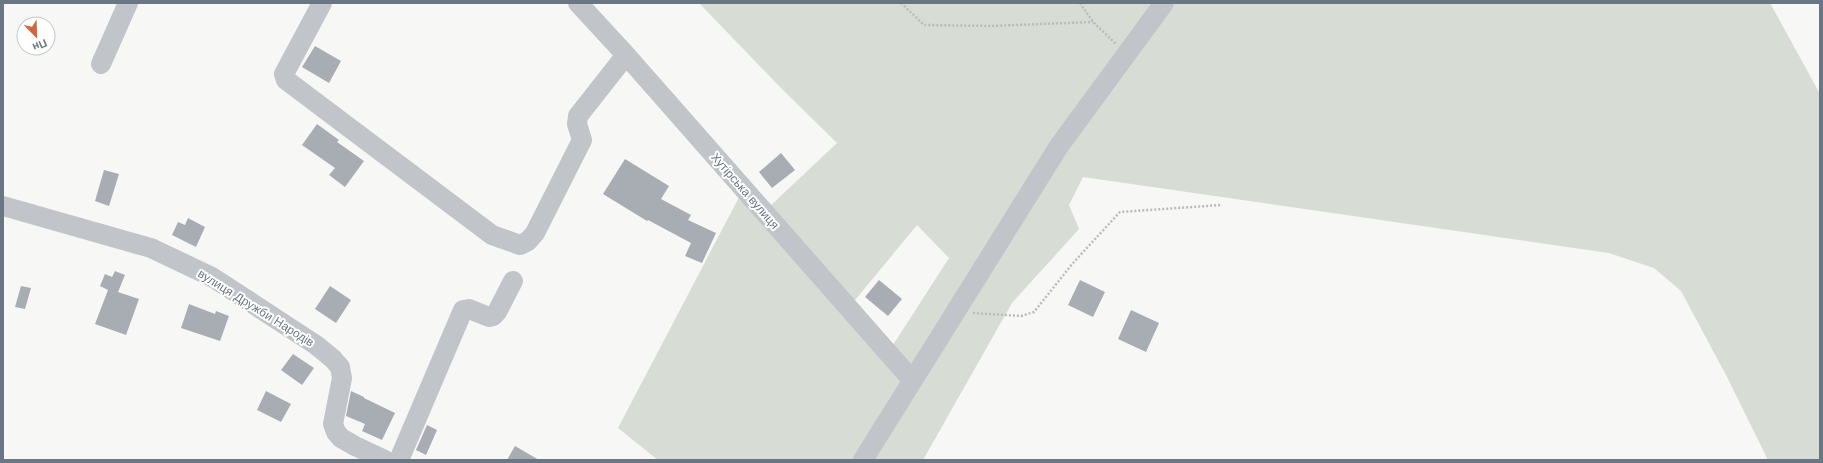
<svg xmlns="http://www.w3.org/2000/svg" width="1823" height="463" font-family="'Work Sans',sans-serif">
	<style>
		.green { fill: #d7dcd5; fill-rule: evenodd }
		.building { fill: #a7adb3 }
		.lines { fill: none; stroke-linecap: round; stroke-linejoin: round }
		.path { stroke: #b9bcbe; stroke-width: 2.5; stroke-dasharray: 2 2; stroke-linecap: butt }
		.minor { stroke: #c1c4c8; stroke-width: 20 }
		.labels { text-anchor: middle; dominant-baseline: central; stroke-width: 4; stroke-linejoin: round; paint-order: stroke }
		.street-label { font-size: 12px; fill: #6a7683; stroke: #fff }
	</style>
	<rect width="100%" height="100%" fill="#f7f7f5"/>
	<!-- green -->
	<path class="green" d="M699,3H1770L1820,94V460H1768L1727,377L1681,291L1654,268L1609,253L1083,177L1069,205L1079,229L1012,303L923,460H658L618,428L746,184L768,208L837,143L781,88ZM917,225L949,258L893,345L851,305Z"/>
	<!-- building -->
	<path class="building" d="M315,46L341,61L329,83L302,67Z
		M317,124L339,140L337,142L364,161L345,187L329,175L335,168L302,145Z
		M781,153L795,170L772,188L759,172Z
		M625,159L669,186L661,199L691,215L688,220L716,233L702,263L685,256L691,243L648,220L647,221L603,194Z
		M104,170L119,174L109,206L95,201Z
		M188,218L205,227L196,247L172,235L178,222L185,225Z
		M115,271L125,275L118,292L139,299L126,335L95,324L108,290L100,286L105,274L112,277Z
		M879,280L902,299L888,316L865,297Z
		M1080,280L1105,292L1093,317L1068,305Z
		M21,286L31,288L25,309L15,307Z
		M330,286L351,300L336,323L315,309Z
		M189,304L215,314L216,311L229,316L220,341L181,328Z
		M1131,310L1159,323L1146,352L1118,339Z
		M293,354L314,368L302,385L281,370Z
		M266,391L291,404L281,422L257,410Z
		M351,391L364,397V398L395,413L382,440L362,431L365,424L346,416Z
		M427,425L437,430L426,455L416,450Z
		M515,446L539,460H507Z"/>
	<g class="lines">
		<!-- path -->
		<path class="path" d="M901,3L924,25L991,26L1093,22
			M1080,3L1093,22L1116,44
			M973,313L1021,316L1034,312L1073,263L1120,212L1221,205"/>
		<!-- minor -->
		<path class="minor" d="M322,3L284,74L286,80L492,235L520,245L528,241L535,233L582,140L577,124L578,116L626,55
			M578,3L626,55L912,380
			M101,64L128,3
			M3,206L151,248L212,277L316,345L333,359L340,367L342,378L333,424L336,432L341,438L355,446L385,460
			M399,460L463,310L469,309L489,317L493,316L497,312L513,281
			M863,460L1059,146L1164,3"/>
	</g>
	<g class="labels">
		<!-- street labels -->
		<g class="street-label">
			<text transform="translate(745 191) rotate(49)">Хутірська вулиця</text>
			<text transform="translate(256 308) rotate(32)">вулиця Дружби Народів</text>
		</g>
	</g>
	<!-- border -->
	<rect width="1823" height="463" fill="none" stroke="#6a7683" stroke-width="8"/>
	<!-- north arrow -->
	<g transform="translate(36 36) rotate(157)"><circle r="19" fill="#ffffff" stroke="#c3c8cd"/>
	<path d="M0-3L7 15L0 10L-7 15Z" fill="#d2673b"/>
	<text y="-6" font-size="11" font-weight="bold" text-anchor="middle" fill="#6a7683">Пн</text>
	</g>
</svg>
